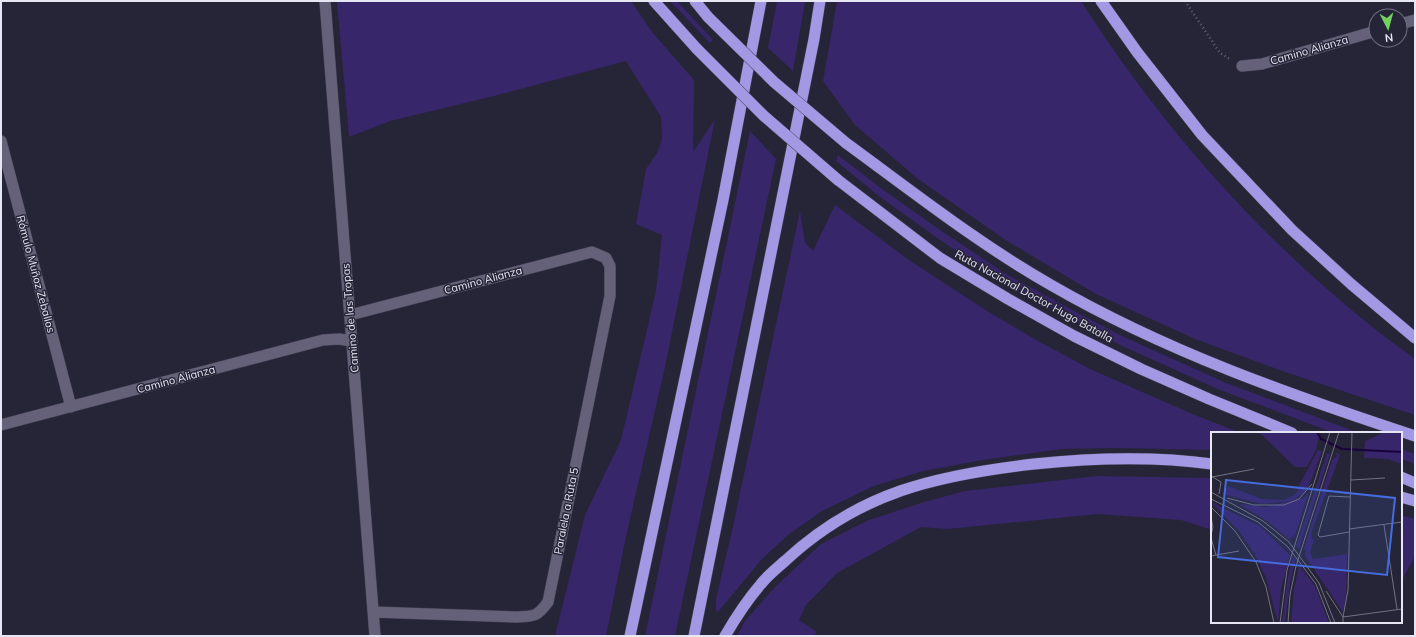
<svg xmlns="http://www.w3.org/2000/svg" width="1416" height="637" font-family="Mulish,sans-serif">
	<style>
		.green { fill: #37266a }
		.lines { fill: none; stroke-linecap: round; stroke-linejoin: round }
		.minor-casing { stroke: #434051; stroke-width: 12 }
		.trunk-casing { stroke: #434051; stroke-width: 12 }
		.path { stroke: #656374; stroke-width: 2.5; stroke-dasharray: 1 3; stroke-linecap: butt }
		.minor { stroke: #646178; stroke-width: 11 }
		.trunk { stroke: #a398e3; stroke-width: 11 }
		.trunk-bridge-casing { stroke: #434051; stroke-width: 12; stroke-linecap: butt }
		.trunk-bridge { stroke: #a398e3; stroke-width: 11 }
		.labels { text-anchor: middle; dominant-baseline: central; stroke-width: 3; stroke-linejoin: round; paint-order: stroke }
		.street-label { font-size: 11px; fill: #e7e6f4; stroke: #262437 }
		.inset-river { fill: none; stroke: #18033f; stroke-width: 2 }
		.inset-road { fill: none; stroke: #737283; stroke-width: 1 }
		.view { fill: #456cde; fill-opacity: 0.15; stroke: #456cde; stroke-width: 2 }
		.inset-edge { fill: none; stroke: #e7e6f4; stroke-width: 2 }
	</style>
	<rect width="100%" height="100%" fill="#262437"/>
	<!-- green -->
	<path class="green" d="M337,1H631L652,32L694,80L693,152L715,119L665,367L627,532L606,636H555L585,515L621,440L656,291L662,235L636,224L646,169L657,153L662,139L661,117L626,61L494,96L390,121L349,137Z
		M670,1H677L713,40L710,43Z
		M777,1H805L793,71L768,48Z
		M837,1H1081C1169,139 1282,263 1415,359V415L1288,373L1195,339L1096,294L1007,241L918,179L855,125L823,81Z
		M750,131L776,159L675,636H645Z
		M838,155L882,189L943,232L1006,274L1078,313L1124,337L1224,382L1359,433H1334L1220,390L1122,346L1001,280L940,240L880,197L836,161Z
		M835,205L909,260L987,311L1038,341L1090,369L1190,413L1241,433H1212V450L1121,448L1062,449L982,460L923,471L874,486L822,511L788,535L762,559L718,612L716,611V599L732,531L800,211L805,243L813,251Z
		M1401,449L1415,454V464L1401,459Z
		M1096,476L1212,478V530L1181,520L1098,514L947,529L921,527L837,573L806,605L799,620L817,632L814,636H737L745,621L776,586L821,544L869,520L924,502L965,491Z
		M1401,515L1415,519V556L1401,582Z"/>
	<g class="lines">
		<!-- minor casing -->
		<g class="minor-casing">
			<path id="minor" d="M325,1L375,636
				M1400,24L1415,20
				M1242,66L1262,64L1376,31
				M1,141L71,407
				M350,315L592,252L606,258L610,266V296L548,602C537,617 534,616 517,617L373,612
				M1,425L323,340L339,339L352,341"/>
		</g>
		<!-- trunk casing -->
		<g class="trunk-casing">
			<path id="trunk" d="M654,1L697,49
				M695,1L708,17
				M1101,1L1137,52L1202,135L1292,230L1351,284L1415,338
				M846,143C913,192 979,244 1051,285C1165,351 1290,395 1415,436
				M838,180L940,258L1008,299L1074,336L1141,369L1209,399L1292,433
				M1401,477L1415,483
				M1401,497L1415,501
				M630,636L723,200L761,1
				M694,636L814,39L820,1
				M725,636C736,617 747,600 761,584C768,575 777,568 785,561C859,492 937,475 1034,464C1092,458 1153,456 1212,464"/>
		</g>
		<!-- path -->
		<path class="path" d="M1185,1L1220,53L1230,59"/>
		<!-- minor -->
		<use href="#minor" class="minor"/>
		<!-- trunk -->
		<use href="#trunk" class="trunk"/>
		<!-- trunk-bridge casing -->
		<g class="trunk-bridge-casing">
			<path id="trunk-bridge" d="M708,17L774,82L846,143
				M697,49L764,116L838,180"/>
		</g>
		<!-- trunk-bridge -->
		<use href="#trunk-bridge" class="trunk-bridge"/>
	</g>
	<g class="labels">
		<!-- street labels -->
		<g class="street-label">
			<text transform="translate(1309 50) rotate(-16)">Camino Alianza</text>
			<text transform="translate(36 274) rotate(75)">Rómulo Muñoz Zeballos</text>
			<text transform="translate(483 280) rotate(-15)">Camino Alianza</text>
			<text transform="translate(1034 296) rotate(29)">Ruta Nacional Doctor Hugo Batalla</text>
			<text transform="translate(350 318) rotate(-95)">Camino de las Tropas</text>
			<text transform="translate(176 379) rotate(-15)">Camino Alianza</text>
			<text transform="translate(566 511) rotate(-79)">Paralela a Ruta 5</text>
		</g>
	</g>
	<!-- overview -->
	<g transform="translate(1211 432)">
		<rect width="191" height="191" fill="#262437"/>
		<path d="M43,0H109L105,18L96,35H84L50,2ZM174,0H191V32L177,27L153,26L154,9ZM107,18L111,19L98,54L91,63L79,69L51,72L11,62L17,54L51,67L73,68L83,63L88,58L86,57ZM124,20L129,23L101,99L100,106L103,108L99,120L102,127L136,122L135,163L132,180L94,124L95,116L92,119L121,28L126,24ZM116,21L119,22L88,117L85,114ZM98,60L83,107L82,103L79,108L56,89L28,72L55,75L92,66ZM0,70L49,94L79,123L70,157L67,191L55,146L43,121L28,99ZM82,124L85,127L79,151L74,191H71L76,150ZM88,133L104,154L118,191H80L83,157Z" fill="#37266a"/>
		<path class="inset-river" d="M106,0L110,7L131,17L191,20"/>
		<path class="inset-road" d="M141,0L137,158L132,185L191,177M0,44L10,50L8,62M1,45L43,37M140,48L174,46M0,60L52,89L78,110L108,151L124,191M16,66L43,73H73L88,67L101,52M0,67L47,90L77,115L105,152L120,191M0,75L24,99L45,130L55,155L63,191M0,85L2,95L0,103M173,93L186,177M138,97L191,90M138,100L109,105L107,103L118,64L139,65M0,106L5,123M0,124L28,119M115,159L132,185V191M69,191L76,138L119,0M77,191L79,163L85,134L128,0"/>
		<path class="view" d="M15,48L184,66L176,143L7,125Z"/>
		<rect width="191" height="191" class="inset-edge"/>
	</g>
	<!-- border -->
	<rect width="1416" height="637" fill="none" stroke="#e7e6f4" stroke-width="4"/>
	<!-- north arrow -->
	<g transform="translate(1388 28) rotate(174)"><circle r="19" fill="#262437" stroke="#737283"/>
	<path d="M0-3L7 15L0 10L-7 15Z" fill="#72d25d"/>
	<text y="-6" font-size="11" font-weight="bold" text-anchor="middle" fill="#e7e6f4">N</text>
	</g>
</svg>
